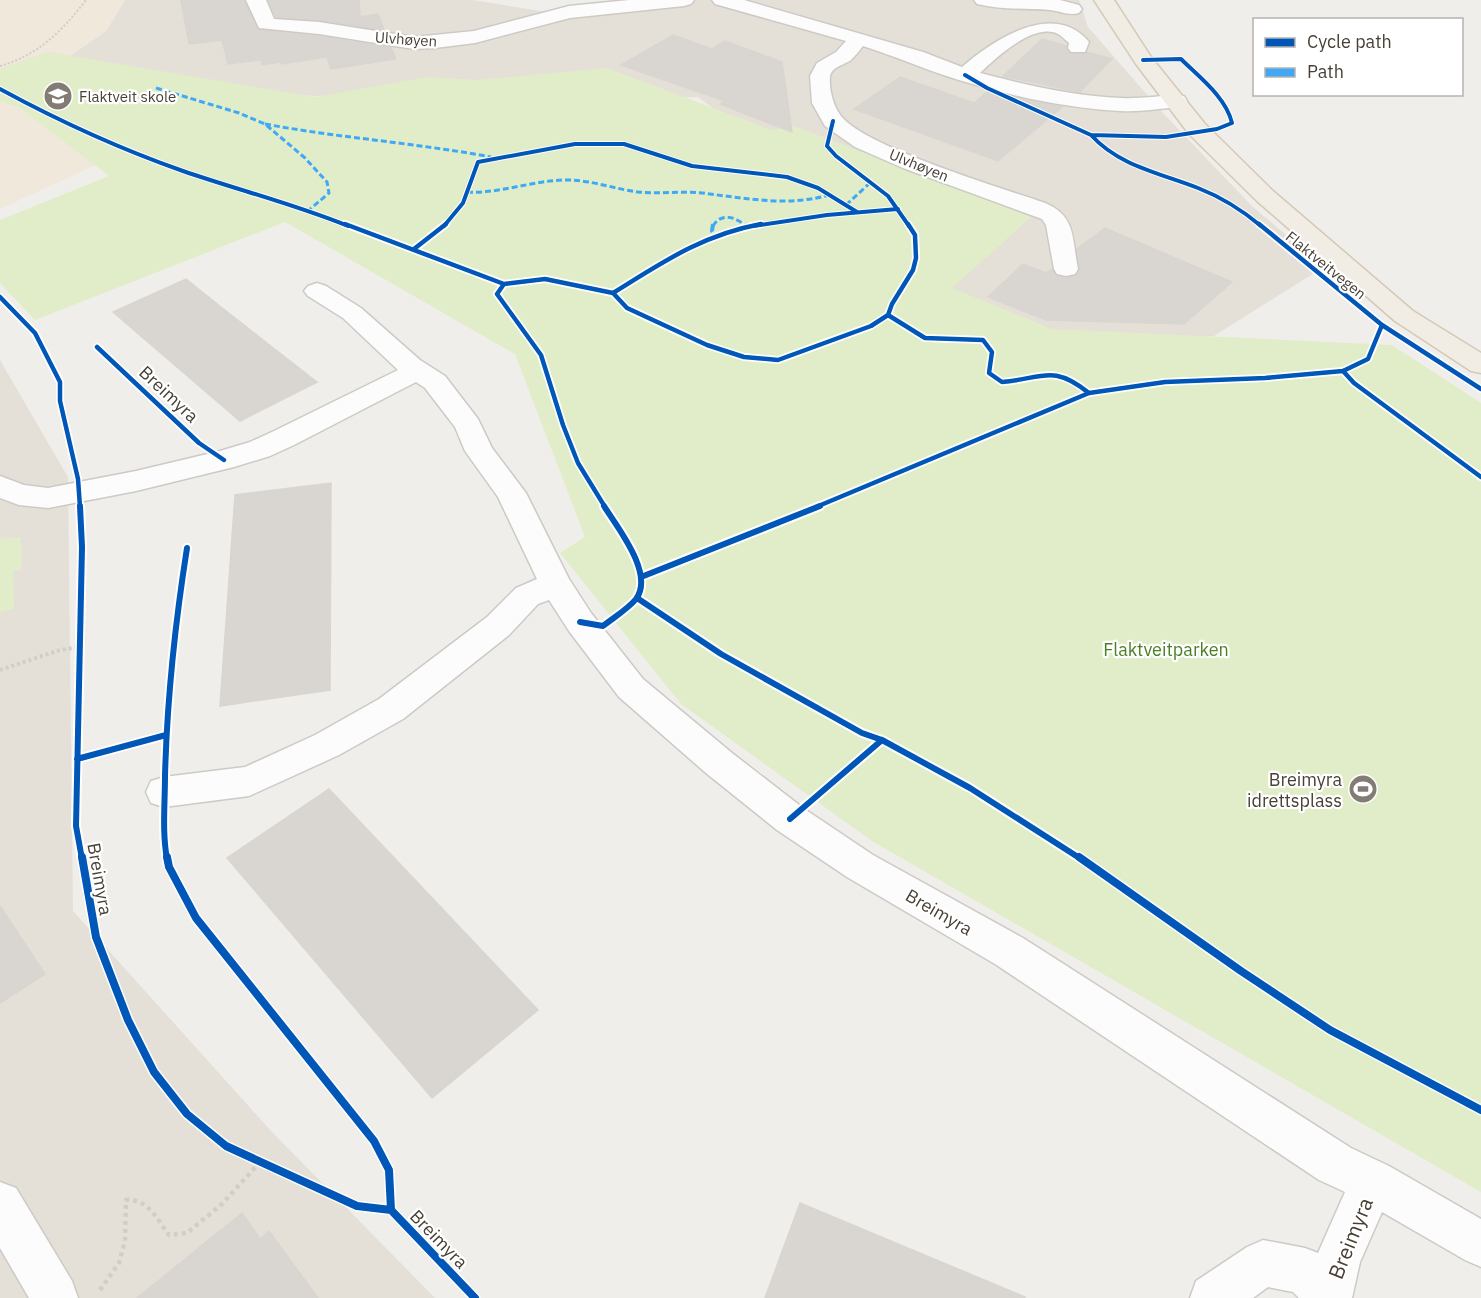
<svg xmlns="http://www.w3.org/2000/svg" width="1481" height="1298" font-family="'IBM Plex Sans',sans-serif">
	<style>
		.residential { fill: #e5e0d7 }
		.education { fill: #efe8db }
		.green { fill: #e0edc8 }
		.building { fill: #d9d5d1; stroke: #d9d5cf; stroke-width: 1.5 }
		.lines { fill: none; stroke-linecap: round; stroke-linejoin: round }
		.minor-casing { stroke: #cdcac6; stroke-width: 3 }
		.major-casing { stroke: #d4c9b6; stroke-width: 3 }
		.path-far2 { stroke: #d1ceca; stroke-width: 2; stroke-dasharray: 2 2; stroke-linecap: butt }
		.path-far1 { stroke: #d1ceca; stroke-width: 4; stroke-dasharray: 3 3; stroke-linecap: butt }
		.path { stroke: #d1ceca; stroke-width: 4.5; stroke-dasharray: 4 4; stroke-linecap: butt }
		.minor { fill: #fdfcfc; fill-rule: evenodd }
		.major { fill: #f1ece4; fill-rule: evenodd }
		.quiet-far1 { stroke: #3fa9f5; stroke-width: 3; stroke-dasharray: 6 3; stroke-linecap: butt }
		.quiet { stroke: #3fa9f5; stroke-width: 4; stroke-dasharray: 8 4; stroke-linecap: butt }
		.cycleway-far3-casing { stroke: #fff; stroke-width: 6 }
		.cycleway-far2-casing { stroke: #fff; stroke-width: 8 }
		.cycleway-far1-casing { stroke: #fff; stroke-width: 10 }
		.cycleway-casing { stroke: #fff; stroke-width: 11 }
		.cycleway-far3 { stroke: #0057b8; stroke-width: 4 }
		.cycleway-far2 { stroke: #0057b8; stroke-width: 4.5 }
		.cycleway-far1 { stroke: #0057b8; stroke-width: 6 }
		.cycleway { stroke: #0057b8; stroke-width: 8 }
		.labels { text-anchor: middle; dominant-baseline: central; stroke-width: 4.5; stroke-linejoin: round; paint-order: stroke }
		.far-street-label { font-size: 15px; fill: #483f35; stroke: #fff }
		.far-poi-label { font-size: 15px; fill: #483f35; stroke: #fff; text-anchor: start }
		.street-label { font-size: 18px; fill: #483f35; stroke: #fff }
		.park-label { font-size: 18px; fill: #4c7e23; stroke: #fff }
		.poi-label { font-size: 18px; fill: #483f35; stroke: #fff; text-anchor: end }
		.near-street-label { font-size: 21px; fill: #483f35; stroke: #fff }
	</style>
	<rect width="100%" height="100%" fill="#f0eeea"/>
	<!-- residential -->
	<path class="residential" d="M125,0H473L559,14L651,0H1079L1088,27L1163,113L1252,206L1324,267L1214,336L1071,344L950,290L988,197L850,153L763,146L698,97L425,104L208,88L63,61L106,31Z
		M0,360L68,477L73,911L273,1133L435,1298H0Z"/>
	<!-- education -->
	<path class="education" d="M0,0H125L106,31L63,60L167,132L0,209Z"/>
	<!-- green -->
	<path class="green" d="M48,52L315,97L428,77L477,80L607,68L771,130L794,126L1031,217L952,288L1052,329L1392,345L1481,403V1192L872,841L681,704L560,553L585,537L515,354L285,222L35,320L0,283V220L109,176L19,107L0,101V69Z
		M20,537L22,552L21,570L13,571L14,609L0,612V539Z"/>
	<!-- building -->
	<path class="building" d="M181,0H244L259,30L319,36L391,48L396,59L331,69L327,57L281,64L280,62L262,65L261,60L228,64L222,40L189,44Z
		M268,0H359L360,17L378,14L384,30L319,20L276,17Z
		M673,35L712,49L725,41L782,62L792,132L720,104L725,101L621,65Z
		M1042,39L1066,46L1071,54H1085L1087,52L1112,59L1080,92L1003,76Z
		M900,77L974,103L988,91L1062,107L998,161L854,109Z
		M1105,228L1173,257L1232,282L1184,324L1046,320L988,297L1023,264L1046,273L1052,269L1057,276L1066,278L1075,276L1080,269L1077,249Z
		M186,279L226,311L317,382L240,421L113,312Z
		M331,483L330,690L220,706L235,495Z
		M329,789L538,1010L432,1098L227,858Z
		M0,906L45,974L0,1003Z
		M800,1203L1025,1297V1298H765Z
		M242,1213L260,1239L269,1231L318,1298H137Z"/>
	<g class="lines">
		<!-- minor casing -->
		<g class="minor-casing">
			<path id="minor" d="M246,0H266L274,19L319,22L414,37L474,31L569,6L629,0H694L691,4L684,6L570,18L475,43L435,48L414,49L319,34L259,28Z
				M712,0H744L923,52L962,67C994,39 1054,0 1089,42L1085,52H1071L1068,48L1069,43C1065,40 1062,36 1058,34C1034,22 996,58 980,73C1026,85 1073,96 1121,98C1139,99 1158,96 1176,95L1184,96L1187,101L1184,106L1176,107C1158,109 1139,112 1121,111C1066,108 1011,96 959,80C926,70 895,56 863,46C859,51 855,56 851,60C844,65 831,67 830,77C829,89 833,106 841,116C865,147 1002,188 1045,203C1077,216 1072,241 1078,269L1075,274L1066,276L1057,274L1054,269L1046,225L1042,219L903,168L855,147L825,126L812,103L810,76L817,63L836,52L846,41L715,4Z
				M974,0H1060L1079,5L1082,9L1079,13C1069,16 1060,11 1050,10C1026,8 1001,10 977,4Z
				M317,283L326,286L361,308L420,360L445,376L478,419L492,448L526,493L569,579L591,613L643,679L732,753L803,808L873,855L1023,938L1351,1148L1389,1166L1481,1219V1267L1465,1260L1382,1212L1360,1262L1352,1298H1299L1293,1292L1268,1287L1253,1298H1190L1196,1281L1247,1247L1263,1240L1305,1248L1318,1253L1345,1192L1319,1180L995,964L847,877L777,830L706,773L619,697L569,631L549,600L538,604L509,635L403,719L339,755L249,796L164,807L151,803L146,792L151,781L164,777L245,767L315,735L379,699L487,617L516,588L537,579L498,497L465,451L455,427L425,388L416,382L294,445L270,456L234,467L136,491L48,508L19,505L0,498V476L24,485L48,488L136,471L220,451L250,442L274,431L398,370L343,318L308,296L304,291L308,286Z
				M0,1182L16,1188L72,1281L78,1298H29L0,1248Z"/>
		</g>
		<!-- major casing -->
		<g class="major-casing">
			<path id="major" d="M1094,0H1114L1151,57L1205,124L1273,191L1413,311L1481,353V373L1471,371L1395,321L1257,201L1189,134L1136,64Z"/>
		</g>
		<!-- path-far2 -->
		<path class="path-far2" d="M0,66C39,55 62,31 86,0"/>
		<!-- path-far1 -->
		<path class="path-far1" d="M0,670L60,650L80,647"/>
		<!-- path -->
		<path class="path" d="M100,1290L119,1263L125,1241L126,1200C147,1198 158,1220 169,1235L187,1233L222,1204L260,1162"/>
		<!-- minor -->
		<use href="#minor" class="minor"/>
		<!-- major -->
		<use href="#major" class="major"/>
		<!-- quiet-far1 -->
		<path class="quiet-far1" d="M156,88L239,113L265,124L305,158L327,182L329,193L309,210
			M265,124C340,138 416,143 491,157
			M467,192C502,194 535,179 571,180C593,181 616,189 638,192C659,194 681,191 702,193C744,198 787,207 829,195
			M846,205L871,182
			M713,226C721,212 736,217 746,226"/>
		<!-- quiet -->
		<path class="quiet" d="M713,224L712,231L716,236
			M745,224L749,228"/>
		<!-- cycleway-far3 casing -->
		<g class="cycleway-far3-casing">
			<path id="cycleway-far3" d="M965,75L987,88L1091,135L1166,137L1217,129L1232,123C1226,97 1199,77 1181,59L1143,60
				M0,89C59,121 120,149 183,171C238,190 294,204 348,226
				M833,121L827,146L836,156L888,196L909,226
				M1091,135C1119,166 1160,173 1198,188C1221,197 1242,210 1261,226
				M444,226L463,203L478,162L575,144H624L692,166L787,177L818,188L857,212
				M753,226L827,215L898,209"/>
		</g>
		<!-- cycleway-far2 casing -->
		<g class="cycleway-far2-casing">
			<path id="cycleway-far2" d="M345,224L504,284L545,279L613,293L627,308L707,345L744,357L778,360L871,326L888,315L892,304L913,270L916,258L915,235L908,224
				M1259,224L1382,325L1481,389
				M414,249L446,224
				M504,284L497,294L541,355L563,425L578,463L605,507
				M613,293C663,262 702,235 761,224
				M0,297L35,333L60,382V401L78,479L80,507
				M888,315L925,338L983,340L992,352L989,373L1002,382C1042,379 1052,363 1089,393
				M97,347L199,443L224,460
				M1343,371L1354,383L1481,477
				M816,507L1089,393L1165,382L1265,378L1343,371L1368,359L1382,325"/>
		</g>
		<!-- cycleway-far1 casing -->
		<g class="cycleway-far1-casing">
			<path id="cycleway-far1" d="M80,506L82,547L76,826L82,859
				M641,577L820,506
				M637,598L721,654L862,733L882,740L970,788L1081,859
				M580,622L603,626C613,618 628,609 636,599C655,574 617,527 604,506
				M77,759L166,735
				M790,819L882,740
				M167,859C162,832 165,804 165,776C167,700 175,624 187,548"/>
		</g>
		<!-- cycleway casing -->
		<g class="cycleway-casing">
			<path id="cycleway" d="M82,857L96,937L128,1020L154,1072L187,1114L226,1146L357,1206L391,1210L475,1298
				M167,857L169,867L196,918L374,1141L389,1170L391,1210
				M1079,857L1241,971L1330,1030L1481,1110"/>
		</g>
		<!-- cycleway-far3 -->
		<use href="#cycleway-far3" class="cycleway-far3"/>
		<!-- cycleway-far2 -->
		<use href="#cycleway-far2" class="cycleway-far2"/>
		<!-- cycleway-far1 -->
		<use href="#cycleway-far1" class="cycleway-far1"/>
		<!-- cycleway -->
		<use href="#cycleway" class="cycleway"/>
	</g>
	<!-- icons -->
	<defs>
		<g id="school-disc" transform="scale(1.5)"><circle r="9.5" fill="#837c74" stroke="#fff"/><path d="M0-5L7-2L0 1L-7-2ZM-4 1L0 2.5L4 1V4Q0 6-4 4Z" fill="#fff"/></g>
		<g id="stadium-disc" transform="scale(1.5)"><circle r="9.5" fill="#837c74" stroke="#fff"/><path d="M0-5a6.5 5 0 1 0 0 10a6.5 5 0 1 0 0-10ZM-3.5-1.8h7v3.6h-7Z" fill="#fff"/></g>
	</defs>
	<g fill-rule="evenodd">
		<use href="#school-disc" x="58" y="96"/>
		<use href="#stadium-disc" x="1363" y="789"/>
	</g>
	<g class="labels">
		<!-- far-street labels -->
		<g class="far-street-label">
			<text transform="translate(406 39) rotate(4)">Ulvhøyen</text>
			<text transform="translate(919 165) rotate(22)">Ulvhøyen</text>
			<text transform="translate(1326 265) rotate(39)">Flaktveitvegen</text>
		</g>
		<!-- far-poi labels -->
		<g class="far-poi-label">
			<text x="79" y="96">Flaktveit skole</text>
		</g>
		<!-- street labels -->
		<g class="street-label">
			<text transform="translate(169 394) rotate(43)">Breimyra</text>
			<text transform="translate(100 879) rotate(80)">Breimyra</text>
			<text transform="translate(939 912) rotate(30)">Breimyra</text>
			<text transform="translate(439 1239) rotate(46)">Breimyra</text>
		</g>
		<!-- park labels -->
		<g class="park-label">
			<text x="1166" y="649">Flaktveitparken</text>
		</g>
		<!-- poi labels -->
		<g class="poi-label">
			<text x="1342" y="779">Breimyra<tspan x="1342" dy="21">idrettsplass</tspan></text>
		</g>
		<!-- near-street labels -->
		<g class="near-street-label">
			<text transform="translate(1350 1238) rotate(-68)">Breimyra</text>
		</g>
	</g>
	<!-- legend -->
	<rect x="1253" y="18" width="210" height="78" fill="#ffffff" stroke="#b6b2ae" stroke-width="1.5"/>
	<rect x="1265" y="38" width="30" height="9" fill="#0057b8" stroke="#b6b2ae" stroke-width="1.5"/>
	<text x="1307" y="48" font-size="18" fill="#483f35">Cycle path</text>
	<rect x="1265" y="68" width="30" height="9" fill="#3fa9f5" stroke="#b6b2ae" stroke-width="1.5"/>
	<text x="1307" y="78" font-size="18" fill="#483f35">Path</text>
</svg>
